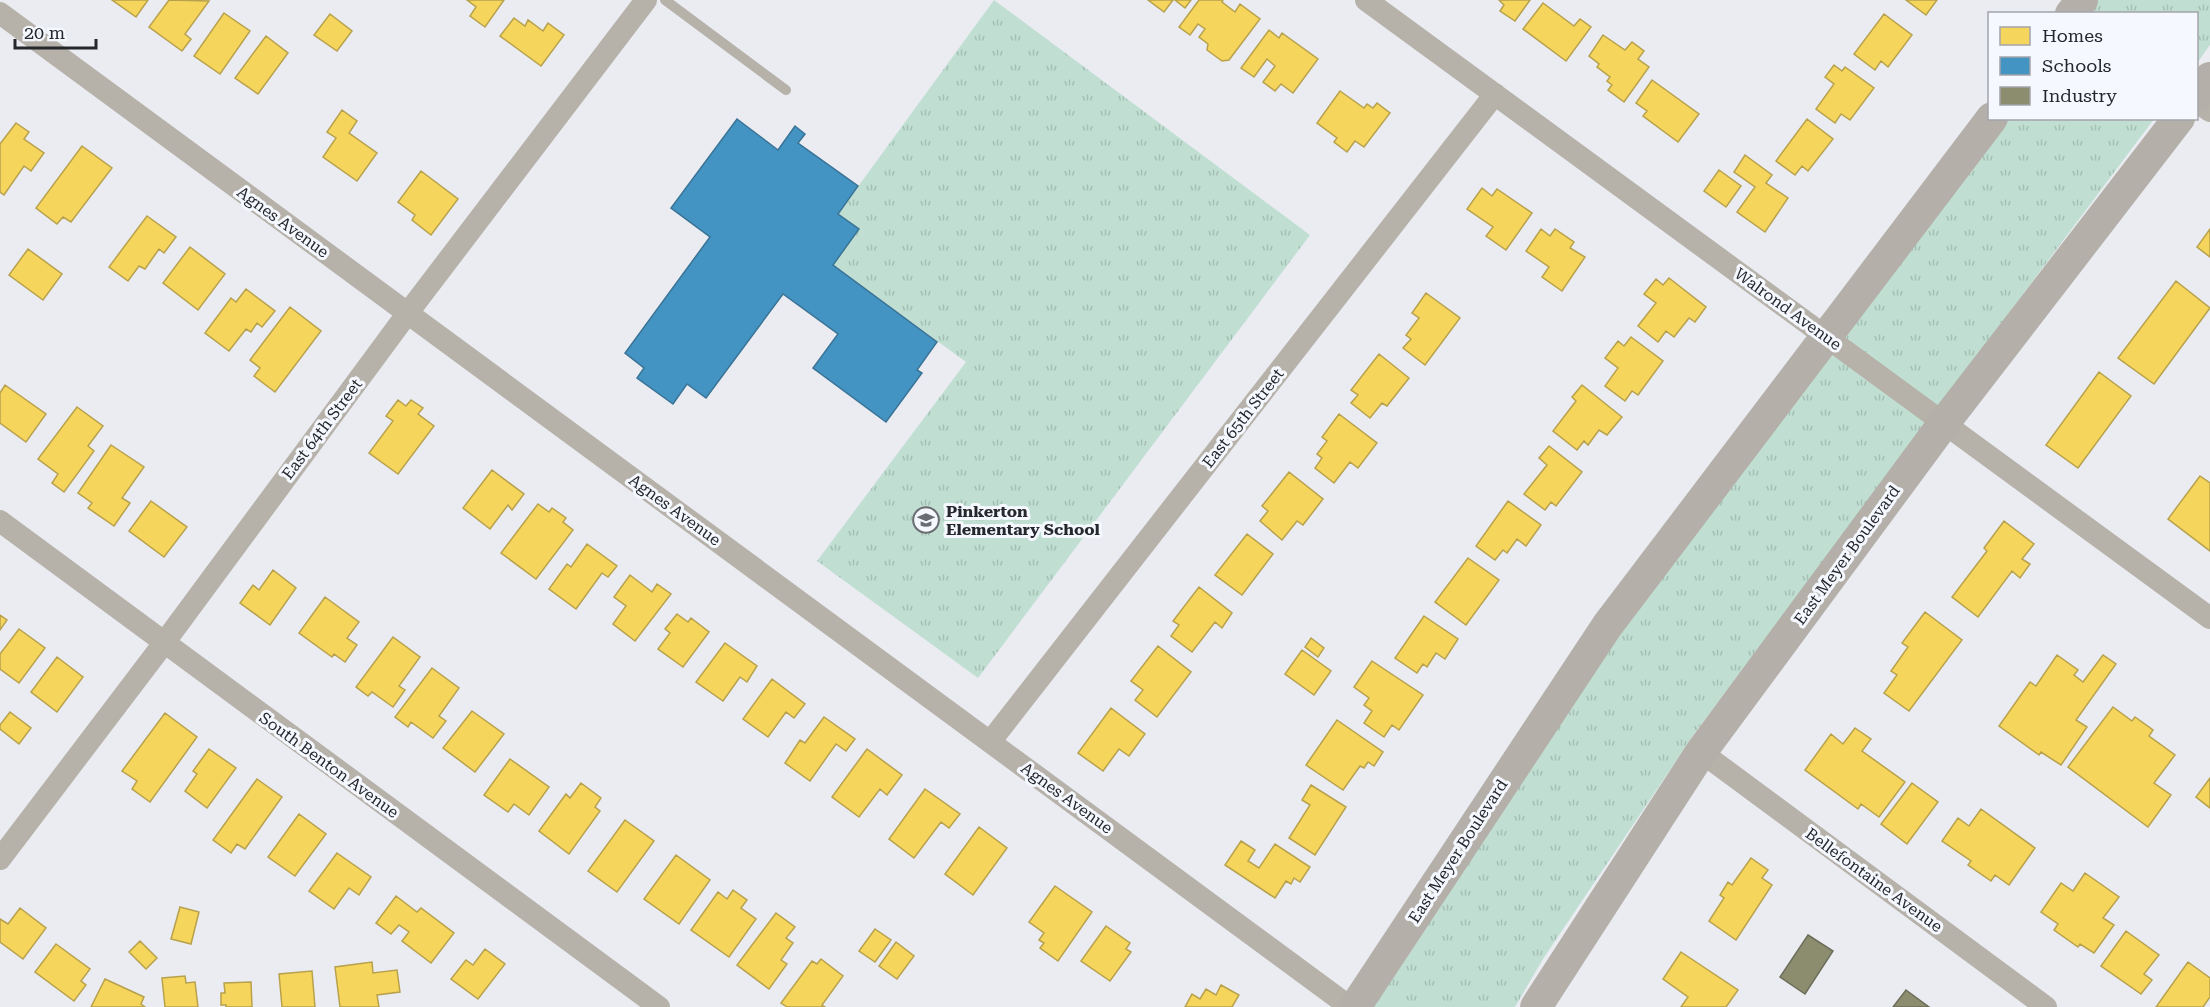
<svg xmlns="http://www.w3.org/2000/svg" width="2210" height="1007" font-family="'Roboto Serif',serif">
	<style>
		.park { fill: url(#park-tufts) }
		.homes { fill: #f6d55c; stroke: #b7a14d; stroke-width: 1.5 }
		.schools { fill: #4393c3; stroke: #3a7395; stroke-width: 1.5 }
		.industry { fill: #8c8c6e; stroke: #6d6e5a; stroke-width: 1.5 }
		.lines { fill: none; stroke-linecap: round; stroke-linejoin: round }
		.service { stroke: #b6b1a9; stroke-width: 10 }
		.minor { stroke: #b6b1a9; stroke-width: 22 }
		.secondary { stroke: #b4b0a9; stroke-width: 32 }
		.labels { text-anchor: middle; dominant-baseline: central; stroke-width: 6; stroke-linejoin: round; paint-order: stroke }
		.street-label { font-size: 16px; fill: #25272b; stroke: #f5f8ff }
		.poi-label { font-size: 16px; font-weight: bold; fill: #25272b; stroke: #f5f8ff; text-anchor: start }
	</style>
	<defs>
		<pattern id="park-tufts" width="24" height="20" patternUnits="userSpaceOnUse" patternTransform="scale(1.5)"><rect width="24" height="20" fill="#c0dfd2"/><path d="M3 7l-1-3M5 7V3M7 7l1-3M15 17l-1-3M17 17v-4M19 17l1-3" fill="none" stroke="#a5bfb4"/></pattern>
	</defs>
	<rect width="100%" height="100%" fill="#eaecf2"/>
	<!-- park -->
	<path class="park" d="M994,0L1310,235L978,678L817,561L966,362L833,265L859,229L838,214Z
		M2095,0H2210V45L2197,63L2196,14H2085Z
		M2006,119H2154L1694,734L1543,959L1515,1007H1372L1619,636Z"/>
	<!-- homes -->
	<path class="homes" d="M112,0H148L136,17Z
		M169,0L209,1L185,34L191,39L182,51L149,27Z
		M467,0H504L485,27L470,16L476,7Z
		M1148,0H1173L1164,12Z
		M1175,0H1191L1185,8Z
		M1199,0H1223L1222,2L1235,12L1240,4L1260,19L1229,60L1222,61L1207,50L1208,44L1199,37L1205,29L1198,24L1190,35L1179,27Z
		M1530,0L1515,21L1500,11L1504,5L1499,0Z
		M1906,0H1937L1926,15Z
		M1543,3L1574,26L1580,19L1591,27L1566,61L1523,29Z
		M224,13L250,31L220,74L194,56Z
		M330,14L352,31L337,51L314,35Z
		M1884,14L1912,35L1888,67L1881,61L1875,70L1854,54Z
		M514,18L525,26L528,20L543,31L548,23L564,35L541,66L500,36Z
		M1269,30L1279,38L1282,33L1318,59L1293,93L1281,84L1275,91L1263,82L1275,66L1267,59L1254,77L1241,68Z
		M1603,35L1625,50L1632,42L1644,51L1638,59L1649,67L1624,102L1608,90L1612,85L1607,81L1610,77L1597,67L1599,64L1589,56Z
		M266,36L288,53L258,94L235,78Z
		M1834,65L1842,71L1845,67L1874,88L1850,120L1841,114L1835,123L1816,109L1834,84L1825,77Z
		M1652,80L1699,114L1678,142L1643,116L1647,111L1636,103Z
		M1340,91L1364,108L1367,104L1373,108L1377,103L1390,113L1364,147L1355,141L1347,152L1334,142L1337,138L1317,123Z
		M342,110L357,121L349,133L377,153L357,181L323,157L336,138L327,132Z
		M1807,119L1833,139L1808,171L1802,166L1795,175L1776,161Z
		M16,123L29,132L24,139L44,153L31,171L24,166L4,195L0,192V144Z
		M82,146L112,168L71,222L63,217L57,224L36,208Z
		M1745,155L1772,175L1766,183L1788,198L1765,232L1737,212L1755,187L1734,172Z
		M1719,170L1741,186L1726,207L1704,191Z
		M421,171L458,199L431,235L412,220L415,215L398,202Z
		M1482,188L1492,196L1497,189L1532,213L1506,250L1486,236L1493,227L1467,209Z
		M147,216L176,237L164,253L159,249L145,269L139,266L128,281L109,267Z
		M1541,229L1550,236L1555,229L1574,242L1570,248L1585,257L1562,291L1542,277L1549,267L1526,251Z
		M2210,229V257L2197,247Z
		M190,247L225,274L198,310L163,283Z
		M28,249L62,274L43,300L9,275Z
		M1669,278L1706,307L1695,322L1689,318L1674,337L1666,331L1658,342L1638,326L1656,303L1644,294L1656,279L1663,285Z
		M2176,281L2210,308L2154,384L2118,358Z
		M246,289L275,311L262,327L257,323L251,332L246,329L229,351L205,333L231,298L236,302Z
		M1426,293L1460,318L1425,365L1403,348L1411,339L1406,335L1419,318L1412,313Z
		M290,307L321,331L275,392L254,376L260,368L250,360Z
		M1631,337L1663,361L1638,395L1632,391L1625,401L1605,386L1618,368L1605,358L1618,341L1624,346Z
		M1379,354L1409,378L1387,406L1382,403L1370,418L1351,403L1358,395L1351,390Z
		M2099,372L2131,396L2078,468L2046,445Z
		M5,385L46,414L26,442L0,423V393Z
		M1582,385L1622,417L1607,435L1599,430L1588,445L1584,441L1577,450L1553,431L1576,401L1572,397Z
		M398,400L406,406L411,400L423,408L418,414L434,426L398,474L369,453L393,421L386,416Z
		M77,407L103,426L88,446L94,451L64,492L52,483L58,474L38,459Z
		M1339,414L1377,443L1358,468L1350,462L1334,483L1315,468L1322,458L1317,454L1327,441L1322,437Z
		M111,445L144,467L122,498L130,503L114,526L88,508L92,503L78,493Z
		M1549,446L1582,472L1556,506L1551,502L1545,510L1524,494L1547,465L1539,458Z
		M492,470L524,494L512,510L508,505L490,529L463,508Z
		M1289,472L1323,499L1303,525L1297,521L1282,540L1260,521L1268,511L1262,506Z
		M2200,476L2210,483V551L2168,519Z
		M151,501L187,527L164,557L129,531Z
		M1508,501L1541,525L1526,546L1517,539L1507,553L1503,550L1495,560L1476,546Z
		M538,504L549,512L552,508L566,518L563,522L573,530L536,579L501,553Z
		M2004,521L2034,544L2022,559L2030,564L2020,578L2012,571L1978,617L1952,597L1987,551L1984,548Z
		M1247,534L1273,554L1242,595L1215,575Z
		M587,544L617,566L608,577L602,573L576,609L549,589L567,564L571,567Z
		M1468,558L1499,580L1466,625L1435,602Z
		M273,570L296,588L270,625L240,603L253,585L259,590Z
		M630,575L652,592L657,584L671,594L635,641L613,624L626,606L614,597Z
		M1199,587L1232,613L1222,628L1215,622L1192,652L1171,636L1179,625L1173,621Z
		M325,597L359,622L347,638L357,645L345,662L334,654L332,657L299,633Z
		M1925,612L1962,640L1909,711L1884,693L1897,675L1891,671L1908,647L1902,643Z
		M677,614L688,622L691,618L709,632L683,667L658,649L670,633L665,629Z
		M0,615L7,620L0,630Z
		M1424,616L1458,639L1445,659L1436,653L1427,667L1423,664L1417,673L1395,658Z
		M19,629L45,648L19,683L0,669V654Z
		M393,637L420,657L399,686L405,690L393,707L372,692L368,696L356,687Z
		M1311,638L1324,648L1318,657L1305,647Z
		M725,643L757,666L747,682L740,677L723,701L696,682Z
		M1158,646L1191,672L1157,717L1135,700L1143,690L1131,681Z
		M1302,650L1331,671L1314,695L1285,674Z
		M2057,655L2078,670L2074,675L2083,682L2103,655L2116,664L2076,720L2087,727L2061,765L2041,752L2039,755L1999,726L2030,682L2036,686Z
		M57,657L83,677L57,712L31,692Z
		M1372,661L1423,695L1399,730L1392,725L1384,737L1364,723L1372,711L1364,705L1369,698L1354,687Z
		M432,668L459,688L439,716L446,721L433,738L411,722L408,727L395,717Z
		M772,679L805,704L794,718L786,712L768,737L743,719Z
		M2113,707L2132,721L2135,717L2153,730L2149,736L2175,755L2154,783L2171,795L2148,827L2068,767Z
		M1111,708L1145,734L1129,756L1119,749L1103,771L1078,753Z
		M472,711L504,734L475,772L443,748Z
		M10,712L31,728L19,744L0,729V725Z
		M165,713L197,737L150,802L132,789L137,781L122,771Z
		M824,717L855,739L846,751L836,744L810,781L785,763L800,740L805,743Z
		M1337,720L1383,752L1374,766L1368,762L1364,768L1360,766L1343,790L1306,765Z
		M1855,728L1871,739L1862,751L1905,782L1879,817L1861,804L1858,809L1805,770L1831,734L1843,744Z
		M209,749L236,768L207,808L185,791L197,774L193,771Z
		M867,749L902,775L887,795L880,789L859,817L832,797Z
		M510,759L549,787L529,815L514,804L508,812L484,795Z
		M2210,778V808L2196,797Z
		M257,779L282,797L245,849L237,844L231,853L213,840Z
		M581,783L601,798L595,807L600,811L569,854L539,831L566,794L570,798Z
		M1912,783L1938,802L1907,844L1881,824Z
		M1311,785L1346,807L1315,855L1289,838L1310,805L1302,800Z
		M925,789L960,814L949,828L941,822L914,858L889,839Z
		M1981,809L2035,848L2009,885L1995,875L1991,881L1968,865L1971,861L1942,841L1958,818L1969,826Z
		M299,814L326,834L295,876L268,857Z
		M625,820L654,841L617,892L588,871Z
		M979,827L1007,848L973,895L945,874Z
		M1241,841L1255,850L1248,861L1259,868L1275,844L1310,867L1300,882L1294,878L1291,884L1286,881L1275,898L1225,865Z
		M337,853L371,877L359,895L349,888L334,909L309,891Z
		M676,855L710,880L679,924L644,899Z
		M1751,858L1768,870L1762,878L1772,885L1736,940L1709,921L1724,898L1720,895L1728,882L1732,885Z
		M2085,873L2119,897L2103,918L2114,925L2094,953L2080,944L2078,947L2054,930L2058,924L2041,912L2061,883L2073,891Z
		M1055,886L1092,912L1058,961L1040,948L1044,943L1039,940L1044,933L1029,922Z
		M733,890L747,900L741,908L756,919L729,957L691,930L718,892L727,899Z
		M396,896L417,912L421,908L454,933L431,963L402,941L409,932L399,925L391,934L376,923Z
		M180,907L199,912L191,944L171,939Z
		M20,908L46,928L23,959L0,942V919L8,924Z
		M776,913L795,927L786,938L793,943L781,960L787,964L769,989L737,965Z
		M1106,926L1130,943L1126,949L1131,952L1110,981L1081,961Z
		M875,929L891,940L875,962L859,951Z
		M2126,931L2159,955L2144,974L2152,980L2141,994L2101,966Z
		M140,941L157,958L146,969L129,952Z
		M896,942L914,956L897,979L879,966Z
		M56,944L90,969L81,981L86,985L74,1001L35,972Z
		M485,949L505,964L478,999L451,979L466,960L473,965Z
		M1681,952L1738,990L1726,1007H1681L1688,997L1663,979Z
		M821,959L843,976L822,1005L825,1007H787L781,1003L812,961L817,964Z
		M372,962L373,973L397,970L400,992L377,995L379,1007H340L335,967Z
		M2188,962L2210,978V997L2203,1007H2156Z
		M312,971L315,1007H282L279,974Z
		M185,976L186,983L195,982L198,1007H165L162,978Z
		M105,979L144,997L141,1004L145,1007H91Z
		M251,982L252,1007H226V1005H221V993H225L224,983Z
		M1221,985L1239,995L1232,1007H1185L1192,994L1200,999L1206,989L1216,995Z"/>
	<!-- schools -->
	<path class="schools" d="M737,119L778,150L795,126L805,134L798,143L858,186L838,214L859,229L833,265L937,342L917,370L922,373L886,422L813,368L838,334L783,294L706,398L687,384L673,404L637,378L644,368L625,353L710,237L671,208Z"/>
	<!-- industry -->
	<path class="industry" d="M1808,935L1833,951L1805,994L1780,977Z
		M1906,990L1929,1007H1893Z"/>
	<g class="lines">
		<!-- service -->
		<path class="service" d="M665,0L786,90"/>
		<!-- minor -->
		<path class="minor" d="M1366,0L2210,618
			M0,13L1350,1007
			M2196,101L2210,111
			M0,521L659,1007
			M990,742L1495,94
			M1701,752L2046,1007
			M0,859L164,643L407,314L646,0"/>
		<!-- secondary -->
		<path class="secondary" d="M2071,14L2082,0
			M2196,96L2210,78
			M1355,1007L1607,626L1992,118
			M1536,1007L1701,752L1944,423L2179,118"/>
	</g>
	<!-- icons -->
	<defs>
		<g id="school-ring" transform="scale(1.35)"><circle r="9.5" fill="#f5f8ff" stroke="#6a6c71" stroke-width="1.5"/><path d="M0-5L7-2L0 1L-7-2ZM-4 1L0 2.5L4 1V4Q0 6-4 4Z" fill="#6a6c71"/></g>
	</defs>
	<g fill-rule="evenodd">
		<use href="#school-ring" x="926" y="520"/>
	</g>
	<g class="labels">
		<!-- street labels -->
		<g class="street-label">
			<text transform="translate(283 222) rotate(36)">Agnes Avenue</text>
			<text transform="translate(1788 309) rotate(36)">Walrond Avenue</text>
			<text transform="translate(1243 418) rotate(-52)">East 65th Street</text>
			<text transform="translate(322 429) rotate(-53)">East 64th Street</text>
			<text transform="translate(675 510) rotate(36)">Agnes Avenue</text>
			<text transform="translate(1847 555) rotate(-54)">East Meyer Boulevard</text>
			<text transform="translate(329 765) rotate(36)">South Benton Avenue</text>
			<text transform="translate(1067 798) rotate(36)">Agnes Avenue</text>
			<text transform="translate(1458 851) rotate(-57)">East Meyer Boulevard</text>
			<text transform="translate(1874 880) rotate(36)">Bellefontaine Avenue</text>
		</g>
		<!-- poi labels -->
		<g class="poi-label">
			<text x="946" y="511">Pinkerton<tspan x="946" dy="18">Elementary School</tspan></text>
		</g>
	</g>
	<!-- legend -->
	<rect x="1988" y="12" width="210" height="108" fill="#f5f8ff" stroke="#a2a4aa" stroke-width="1.5"/>
	<rect x="2000" y="27" width="30" height="18" fill="#f6d55c" stroke="#a2a4aa" stroke-width="1.5"/>
	<text x="2042" y="42" font-size="18" fill="#25272b">Homes</text>
	<rect x="2000" y="57" width="30" height="18" fill="#4393c3" stroke="#a2a4aa" stroke-width="1.5"/>
	<text x="2042" y="72" font-size="18" fill="#25272b">Schools</text>
	<rect x="2000" y="87" width="30" height="18" fill="#8c8c6e" stroke="#a2a4aa" stroke-width="1.5"/>
	<text x="2042" y="102" font-size="18" fill="#25272b">Industry</text>
	<!-- scale -->
	<path d="M15 39v9h81v-9" fill="none" stroke="#25272b" stroke-width="3"/>
	<text x="24" y="39" font-size="18" fill="#25272b" stroke="#f5f8ff" stroke-width="4.5" paint-order="stroke">20 m</text>
</svg>
